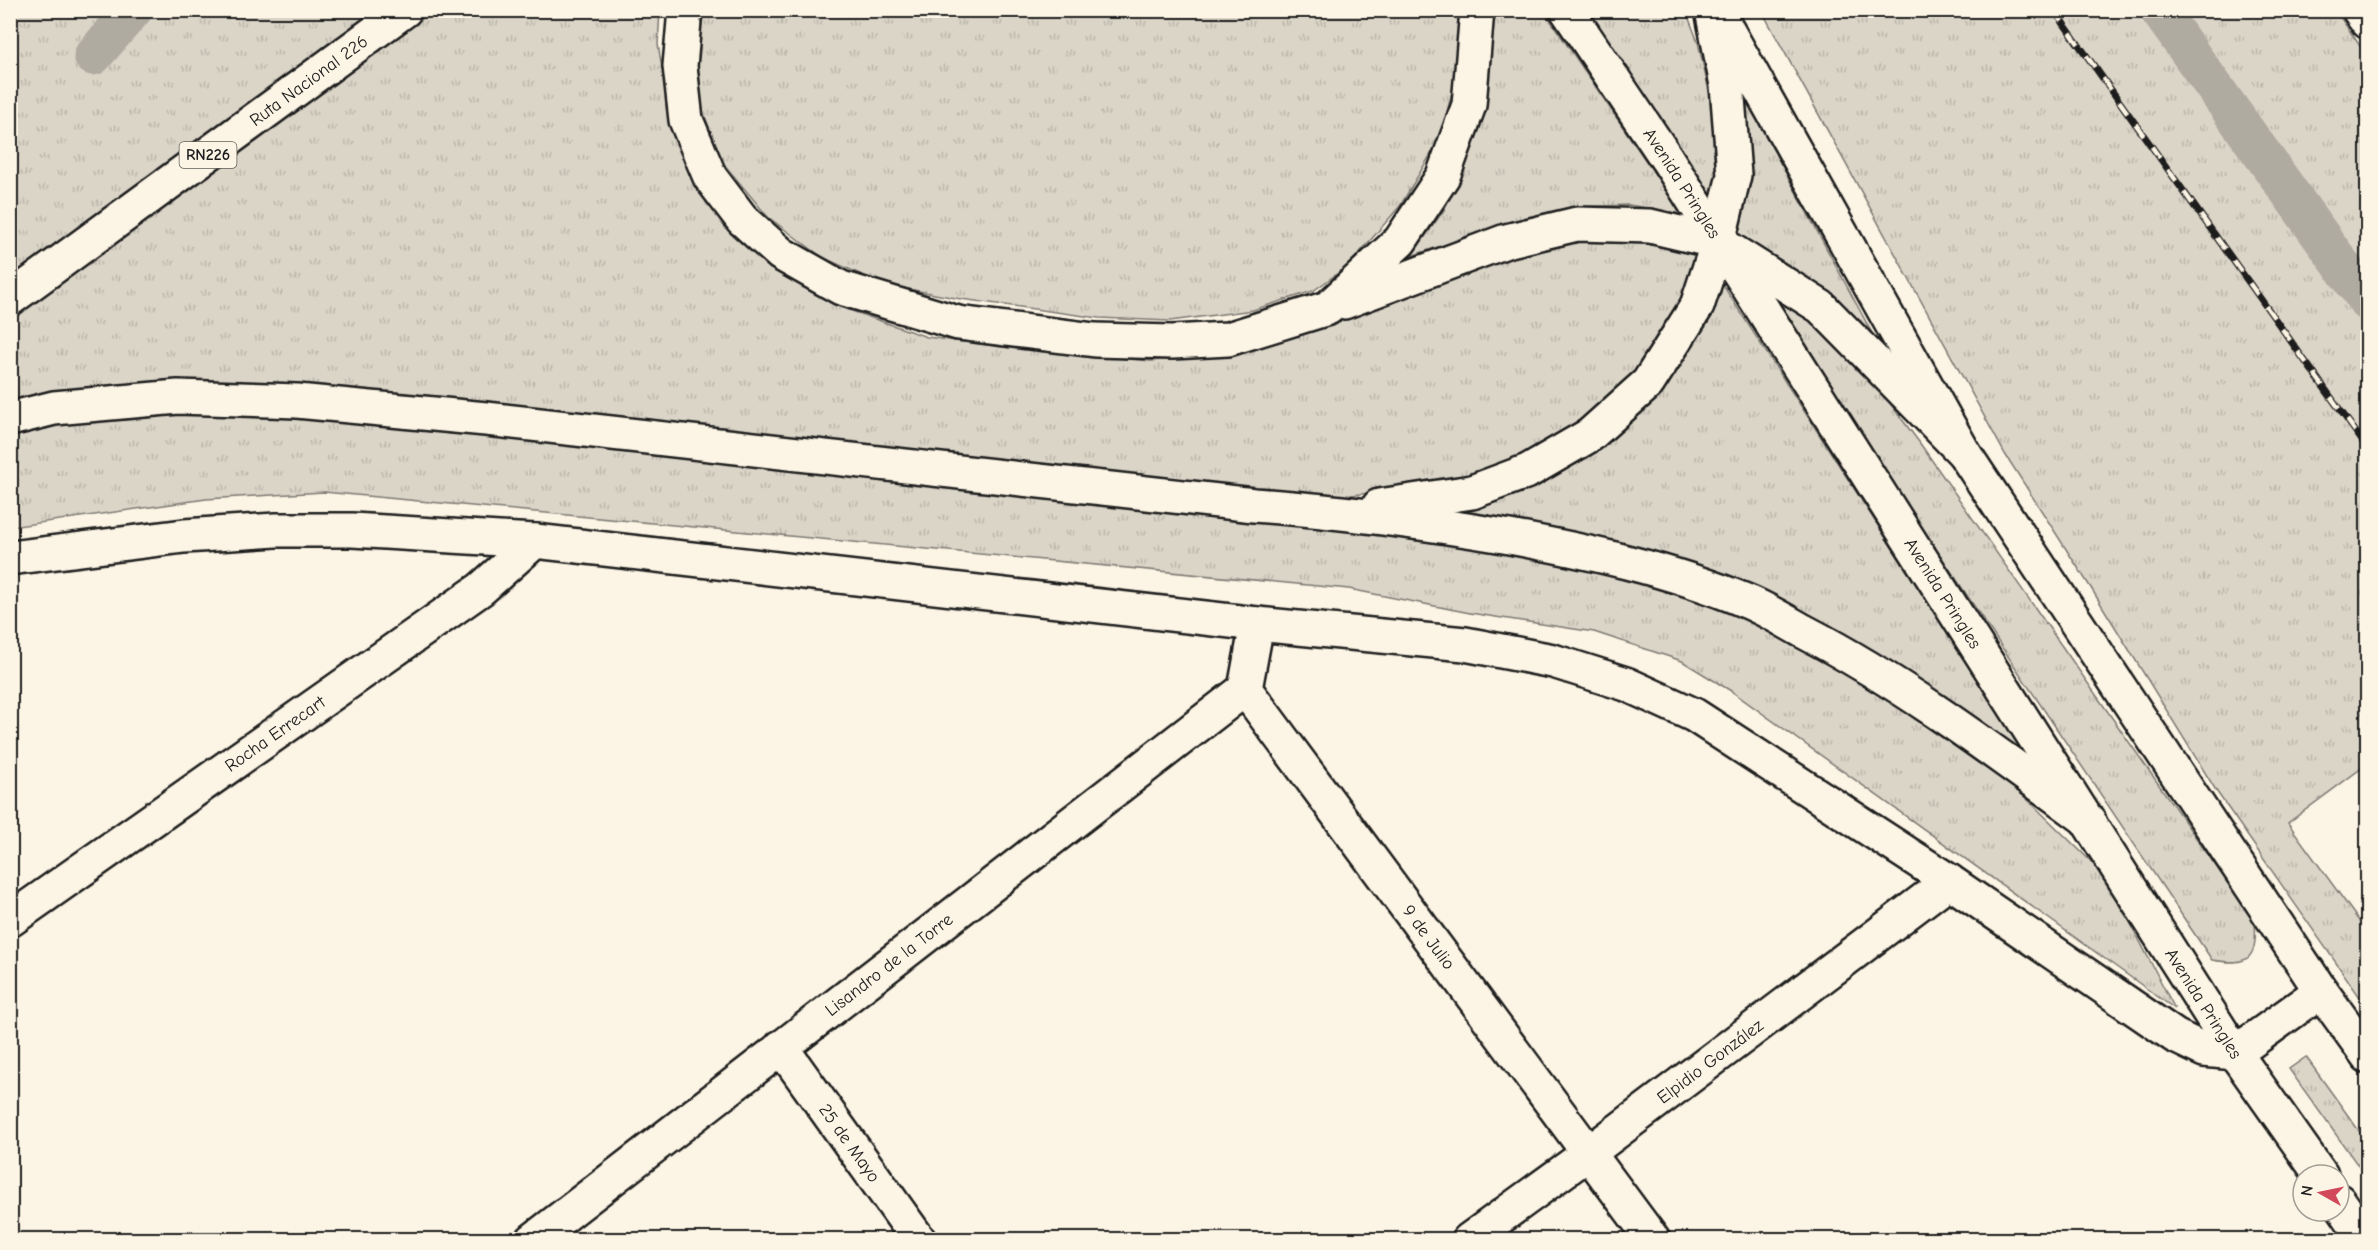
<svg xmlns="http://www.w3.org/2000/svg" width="2378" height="1250" font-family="'Comic Neue',sans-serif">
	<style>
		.grass { fill: url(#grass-tufts); stroke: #7c7872; stroke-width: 1.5 }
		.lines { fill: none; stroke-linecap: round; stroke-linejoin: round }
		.canal { stroke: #b0aba1; stroke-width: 39 }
		.street-casing { stroke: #1c1c1c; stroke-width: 38 }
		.secondary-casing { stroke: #1c1c1c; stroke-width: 38 }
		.highway-casing { stroke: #1c1c1c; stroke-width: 38 }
		.street { stroke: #fcf5e5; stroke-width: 33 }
		.secondary { stroke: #fcf5e5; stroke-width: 33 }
		.highway { stroke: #fcf5e5; stroke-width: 33 }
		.rail-casing { stroke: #1c1c1c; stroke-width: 7 }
		.rail { stroke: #fcf5e5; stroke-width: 4.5; stroke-dasharray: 14; stroke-linecap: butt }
		.labels { text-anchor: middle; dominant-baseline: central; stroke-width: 4.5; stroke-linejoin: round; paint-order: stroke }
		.shield { fill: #fcf5e5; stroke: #5f5d58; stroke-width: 1.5 }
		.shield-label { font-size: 16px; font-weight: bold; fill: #1c1c1c }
		.street-label { font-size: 18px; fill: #1c1c1c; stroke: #fcf5e5 }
	</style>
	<defs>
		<pattern id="grass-tufts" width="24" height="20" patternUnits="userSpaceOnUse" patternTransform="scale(1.5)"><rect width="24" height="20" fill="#dbd5c8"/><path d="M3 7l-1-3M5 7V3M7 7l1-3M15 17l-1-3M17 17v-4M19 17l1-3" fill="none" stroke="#bbb6ab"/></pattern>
	</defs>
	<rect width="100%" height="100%" fill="#fcf5e5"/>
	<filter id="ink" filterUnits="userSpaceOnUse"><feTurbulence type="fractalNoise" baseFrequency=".0167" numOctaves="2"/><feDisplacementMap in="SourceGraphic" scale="12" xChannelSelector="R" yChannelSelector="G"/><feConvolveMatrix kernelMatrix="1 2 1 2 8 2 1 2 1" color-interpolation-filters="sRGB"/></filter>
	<g filter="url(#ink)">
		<!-- grass -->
		<path class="grass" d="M434,10L660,11L658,44L669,110L787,275L849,310L927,337L1025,350L1151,361L1206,355L1507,255L1563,241L1611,236L1662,242L1698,256L1671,321L1630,380L1585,420L1521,459L1461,483L1324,498L332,388L219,381L147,385L11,403L10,320Z
			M15,11V10L375,11L11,277L10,30Z
			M697,11H1461V57L1440,139L1400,206L1349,265L1313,291L1253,310L1170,321L1099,318L961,299L882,284L822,257L768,217L723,163L700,104L693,40Z
			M1490,11H1544L1682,214L1629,205L1571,207L1512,222L1411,256L1444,210L1471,151L1487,91Z
			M1587,11H1686L1698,42L1716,122L1720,187L1710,199Z
			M1762,11H2336L2367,56V764L2288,823L2367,932L2368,1000L2364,1003L2217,792L2091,588L2005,454Z
			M1738,84L1872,333L1817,288L1732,243Z
			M1719,279L2034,768L1868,655L1448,511L1564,467Z
			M1762,290L1794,307L1840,343L1880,390L1919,442L2255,922C2258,960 2248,966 2212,960Z
			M199,409L324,415L1363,530L1626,570L1714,601L1803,644L1932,720L2027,799L2106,876L2175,1009L1731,691L1682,661L1594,632L1470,613L1349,589L324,492L206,499L11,527L10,431L82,415Z
			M2306,1057L2367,1142V1178L2289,1069Z"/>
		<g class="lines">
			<!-- canal -->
			<path class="canal" d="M2159,10L2368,302
				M93,56L133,10"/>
			<!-- street casing -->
			<g class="street-casing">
				<g id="street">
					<path d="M2359,10L2368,22"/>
					<path d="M10,558L184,536L276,530H352L535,541L1257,624L1465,644L1553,661L1626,684L1694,715L1949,881L2175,1036L2204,1050L2235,1053L2321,991"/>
					<path id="s1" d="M1257,624L1245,689L1653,1240"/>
					<path id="s2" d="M10,920L481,589L535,541"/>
					<path id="s3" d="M781,1047L919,1240"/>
					<path id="s4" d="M533,1240L1245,689"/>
					<path id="s5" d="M1469,1240L1590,1152L1949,881"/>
				</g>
			</g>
			<!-- secondary casing -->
			<g class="secondary-casing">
				<g id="secondary">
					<path id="s6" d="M1567,10L1667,159L2235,1053L2321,1175"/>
					<path d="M1716,10L1964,453L2321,991L2368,1056"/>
					<path d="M2339,1201L2366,1240"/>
				</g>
			</g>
			<!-- highway casing -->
			<g class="highway-casing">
				<g id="highway">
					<path d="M685,10L680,66L686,120L710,177L742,219L781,254L841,288L958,323L1095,340L1172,342L1228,339L1328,308L1400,241L1443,176L1469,105L1477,10"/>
					<path id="s7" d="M10,299L405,10"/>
					<path d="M1344,302L1506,241L1577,224L1650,226L1718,242L1821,307L1964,453"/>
					<path d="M10,419L54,408L178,397L297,401L486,419L1254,505C1338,511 1421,522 1504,536C1586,551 1669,569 1746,601C1766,609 1785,621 1803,631C1905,684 1996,753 2089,821"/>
					<path d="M1379,506L1472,492L1528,471L1590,435L1648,383L1697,306L1718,242L1734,175L1727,85L1712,10"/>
				</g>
			</g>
			<!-- street -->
			<use href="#street" class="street"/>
			<!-- secondary -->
			<use href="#secondary" class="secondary"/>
			<!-- highway -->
			<use href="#highway" class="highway"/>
			<!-- rail casing -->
			<g class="rail-casing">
				<path id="rail" d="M2054,10L2368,449"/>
			</g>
			<!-- rail -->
			<use href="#rail" class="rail"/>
		</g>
	</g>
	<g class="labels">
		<!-- shield labels -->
		<rect class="shield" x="179.5" y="142" width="57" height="26" rx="4.5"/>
		<g class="shield-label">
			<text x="208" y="155">RN226</text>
		</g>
		<!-- street labels -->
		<g class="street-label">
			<text stroke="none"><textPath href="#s7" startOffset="370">Ruta Nacional 226</textPath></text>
			<text stroke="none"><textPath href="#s6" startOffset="208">Avenida Pringles</textPath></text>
			<text stroke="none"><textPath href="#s6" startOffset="694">Avenida Pringles</textPath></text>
			<text stroke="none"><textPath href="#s2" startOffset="324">Rocha Errecart</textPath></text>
			<text stroke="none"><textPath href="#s1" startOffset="375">9 de Julio</textPath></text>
			<text stroke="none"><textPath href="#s4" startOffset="450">Lisandro de la Torre</textPath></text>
			<text stroke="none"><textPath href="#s6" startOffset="1180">Avenida Pringles</textPath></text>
			<text stroke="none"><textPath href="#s5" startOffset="300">Elpidio González</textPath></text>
			<text stroke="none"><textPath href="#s3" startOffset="118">25 de Mayo</textPath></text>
		</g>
	</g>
	<!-- margin -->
	<rect width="2378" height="1250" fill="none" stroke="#fcf5e5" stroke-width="36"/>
	<rect x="18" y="18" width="2342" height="1214" fill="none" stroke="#1c1c1c" stroke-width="2" filter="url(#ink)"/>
	<!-- north arrow -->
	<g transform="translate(2321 1193) rotate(279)"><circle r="28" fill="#fcf5e5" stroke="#a29e95" stroke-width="1.5"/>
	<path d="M0-4.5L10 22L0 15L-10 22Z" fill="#d1495b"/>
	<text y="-9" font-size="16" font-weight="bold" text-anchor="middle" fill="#1c1c1c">N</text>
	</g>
</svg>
